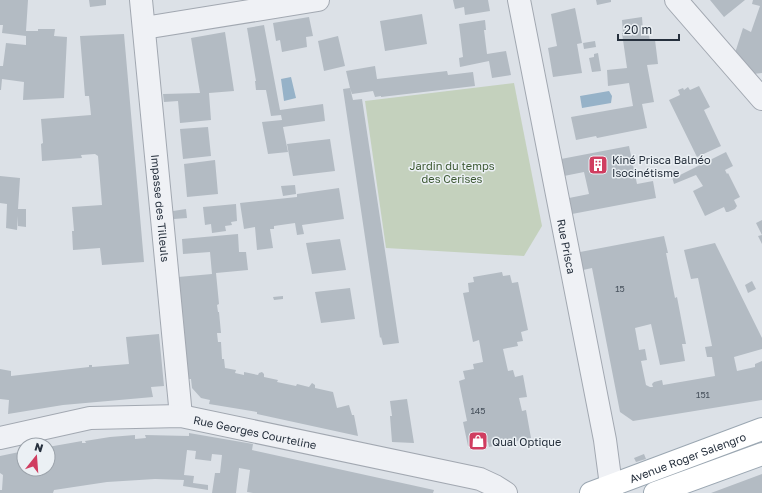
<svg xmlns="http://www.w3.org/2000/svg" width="762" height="493" font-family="'Golos Text',sans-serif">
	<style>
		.green { fill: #c4d1bd }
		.water { fill: #96b2c8 }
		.building { fill: #b3bbc3 }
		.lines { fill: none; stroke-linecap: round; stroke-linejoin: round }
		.minor-casing { stroke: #a2a8b1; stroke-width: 24 }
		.major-casing { stroke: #9ba7b2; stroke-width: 24 }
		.minor { stroke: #eff1f5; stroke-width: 22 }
		.major { stroke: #fff; stroke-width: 22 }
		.labels { text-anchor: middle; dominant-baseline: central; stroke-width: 3; stroke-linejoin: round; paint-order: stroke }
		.number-label { font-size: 9px; fill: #49535e }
		.poi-label { font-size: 11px; fill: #26303d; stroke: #ebf0f4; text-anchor: start }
		.park-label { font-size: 11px; fill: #3d5933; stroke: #ebf0f4 }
		.street-label { font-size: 11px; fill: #26303d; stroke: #ebf0f4 }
	</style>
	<rect width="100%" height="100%" fill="#dce1e7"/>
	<!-- green -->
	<path class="green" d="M514,83L542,226L524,256L386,248L365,101Z"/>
	<!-- water -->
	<path class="water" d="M291,77L296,98L284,101L281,79Z
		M609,91L612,96L611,103L582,108L580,96Z"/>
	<!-- building -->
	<path class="building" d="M0,0H28L26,31H38V29H55L54,36L67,37L64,98L23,100L24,82L2,79L1,90H0V66H3L6,43L26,45V36L2,33L3,25H0Z
		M89,0H106V5L90,7Z
		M453,0H488L490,11L465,15L464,7L455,9Z
		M596,0H611V2L597,5Z
		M710,0H745L724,17Z
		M753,0H762V73L753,74L735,53L743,28L751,32L760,6L752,4Z
		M575,8L582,43L577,44L582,73L553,77L548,48L557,46L551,14Z
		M422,14L427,44L385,51L380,21Z
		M309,17L313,36L306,37L307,47L282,52L280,40L276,41L273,23Z
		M642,17L643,31L648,30L650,41L655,40L658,64L647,65L654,102L642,104L647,128L597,138L596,136L576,140L571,117L633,106L629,83L608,86L607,70L627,68L622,33H623L622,20Z
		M485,20L486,30H484L487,54L506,51L511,75L492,78L489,61L460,67L459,58L463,57L459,24Z
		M264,25L280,110L323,104L325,121L283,127L288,152L268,154L262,122L282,120L281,115L271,116L266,90H256L255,81H256L247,28Z
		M225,32L234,91L209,93L211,120L180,123L178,101L164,102L163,94L200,93L191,38Z
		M124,34L144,262L102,265L100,248L73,250L72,231H74L72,207L102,205L98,156L95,154L81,155L82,158L42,161L41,144L43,143L41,119L91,115L89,96H85L80,36Z
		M338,36L345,66L324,71L318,41Z
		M595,41L596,47L584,49L583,43Z
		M598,53L601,71L592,72L589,58L594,57V54Z
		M375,66L377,79L447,71L448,75L473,72L475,86L381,97V96L375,97L373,91L352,94L350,88L353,100L362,99L399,343L383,345L381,337L380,338L343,89L350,88L346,71Z
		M699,86L710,107L704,110L721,146L697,157L669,100L680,95L678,90L683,88L684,90L688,87L690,90Z
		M208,127L211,156L183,159L180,129Z
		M330,139L335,171L293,176L287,144Z
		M629,146L637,184L653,181L656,198L572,214L569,198L589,194L584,172L564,176L561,159Z
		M726,152L733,166L725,170L727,174L728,173L740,197L734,200L737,206L735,209L728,212H726L724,207L705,216L693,191L703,186L696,175L674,184L672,177L680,175Z
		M215,160L218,194L187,197L184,164Z
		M0,176L20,178L18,209H26V227L18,226V216L17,230L6,228L7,204L0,203Z
		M295,185L296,194L283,196L281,186Z
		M339,188L344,219L302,225L304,234L297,235L295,223L274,226V229H270L273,248L257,250L255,227L244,229L240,203L297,197V194Z
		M236,204L237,221L231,222L232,225L225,226L226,231L212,233L211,224L205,225L203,207Z
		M186,209L187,218L174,219L173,211Z
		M762,220V244L758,236L762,235L756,223Z
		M238,234L239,252H246L248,270L216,273L219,304L217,305L218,312H219L221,333H217L218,342H221L222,359H224L225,368L236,370L235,373L244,375V372L258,375L259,373L262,372L264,374V377L278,380L277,382L296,386L297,384L309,387L312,383L315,385V388L333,392L337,408L349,405L352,415H354L358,436L257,414V412L209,404L210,400L201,398L192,388L191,379H187L183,324H184L183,316H182L178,277L212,274L210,252L183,254L182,239Z
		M664,236L668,253H666L675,298L677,297L686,344H682L685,361L660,365L651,324L635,328L639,350L645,349L647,360L641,361L646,385L650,387H653L652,384L654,382L662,380L663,385L715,376L712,357H707L705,347L712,346L698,278L691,279L684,250L715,243L762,338V349L734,357L737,371L755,367V364L762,361V400L633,421L620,412L592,268L583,270L580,252Z
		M340,239L346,270L312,274L306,243Z
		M502,272L503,276L510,275L512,283L518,282L528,330L521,332L523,341L517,342L518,346L503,349L508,371L513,370L515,377L523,375L527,397L519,398L522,411L526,410L531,438L489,447L488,442L468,446L463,422L467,421L459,381L465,379L463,371L474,369L473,364L483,362L479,340L473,342L463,293L469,292L468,283L474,282L473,277Z
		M752,281L756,289L748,293L745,285Z
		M350,288L355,319L321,323L315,292Z
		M283,296V299L274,300L273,297Z
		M159,334L164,386L151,387L153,397L63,405L8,414L9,400L0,399V369L11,371V376L89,367V365H92V367L129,364L126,337Z
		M407,399L414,443L392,442L390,416H392L390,401Z
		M189,433L253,444L252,450L434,490L433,493H253L247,492L250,470L239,468L236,493H212L215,473H220L222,455L212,454L211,461L195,459L196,451L187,450L184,475L194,476L193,483L208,485V490L183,486L184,480L155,479L107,482L54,490L53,493H0V490H2L3,475L0,473V456L24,451V469H48V447L82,441V443H86L85,441L110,437L135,435V439L146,438L145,435L189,436Z
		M644,454L646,459L636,462L634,458Z
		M762,474V493H711Z"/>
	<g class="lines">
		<!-- minor casing -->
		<g class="minor-casing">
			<g id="minor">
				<path id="s1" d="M141,0L181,416"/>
				<path id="s2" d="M519,0L605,440L612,493"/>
				<path d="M676,0L762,99"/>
				<path d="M144,28L318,0"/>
				<path id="s3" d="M0,438L90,418L181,416L480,479L495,486L506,493"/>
			</g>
		</g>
		<!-- major casing -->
		<g class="major-casing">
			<g id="major">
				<path id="s4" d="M591,493L762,429"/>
				<path d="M655,493L762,454"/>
			</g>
		</g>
		<!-- minor -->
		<use href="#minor" class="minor"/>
		<!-- major -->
		<use href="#major" class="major"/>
	</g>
	<!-- icons -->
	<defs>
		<g id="building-square" transform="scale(1)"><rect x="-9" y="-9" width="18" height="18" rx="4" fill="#d03d60" stroke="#ebf0f4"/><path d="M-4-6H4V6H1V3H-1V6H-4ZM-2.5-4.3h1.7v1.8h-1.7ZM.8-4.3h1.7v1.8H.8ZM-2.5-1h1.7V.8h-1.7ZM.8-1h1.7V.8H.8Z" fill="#fff"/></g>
		<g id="shop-square" transform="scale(1)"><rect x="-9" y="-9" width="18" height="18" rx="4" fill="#d03d60" stroke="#ebf0f4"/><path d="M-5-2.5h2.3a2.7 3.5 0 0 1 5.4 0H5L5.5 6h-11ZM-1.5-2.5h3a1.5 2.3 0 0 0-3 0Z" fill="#fff"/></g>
	</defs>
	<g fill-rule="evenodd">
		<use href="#building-square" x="598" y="165"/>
		<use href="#shop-square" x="478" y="441"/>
	</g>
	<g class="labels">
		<!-- number labels -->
		<g class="number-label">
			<text x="620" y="288">15</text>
			<text x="703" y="394">151</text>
			<text x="478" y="410">145</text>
		</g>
		<!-- poi labels -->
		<g class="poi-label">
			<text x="612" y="159">Kiné Prisca Balnéo<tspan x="612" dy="13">Isocinétisme</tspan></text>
			<text x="492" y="441">Qual Optique</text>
		</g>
		<!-- park labels -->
		<g class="park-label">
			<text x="452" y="165">Jardin du temps<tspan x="452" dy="13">des Cerises</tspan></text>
		</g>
		<!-- street labels -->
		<g class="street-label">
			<text stroke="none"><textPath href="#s1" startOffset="209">Impasse des Tilleuls</textPath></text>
			<text stroke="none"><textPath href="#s2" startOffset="251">Rue Prisca</textPath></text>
			<text stroke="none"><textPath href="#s3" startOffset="259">Rue Georges Courteline</textPath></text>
			<text stroke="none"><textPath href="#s4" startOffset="103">Avenue Roger Salengro</textPath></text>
		</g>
	</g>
	<!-- north arrow -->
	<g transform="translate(36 457) rotate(17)"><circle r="19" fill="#ebf0f4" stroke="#9ca3ab"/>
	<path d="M0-3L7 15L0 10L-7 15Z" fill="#d03d60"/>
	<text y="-6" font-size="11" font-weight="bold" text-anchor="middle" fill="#26303d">N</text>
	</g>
	<!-- scale -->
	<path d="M618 34v6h61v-6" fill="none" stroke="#26303d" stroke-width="2"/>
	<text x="624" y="34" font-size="12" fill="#26303d" stroke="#ebf0f4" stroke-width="3" paint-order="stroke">20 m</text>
</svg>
